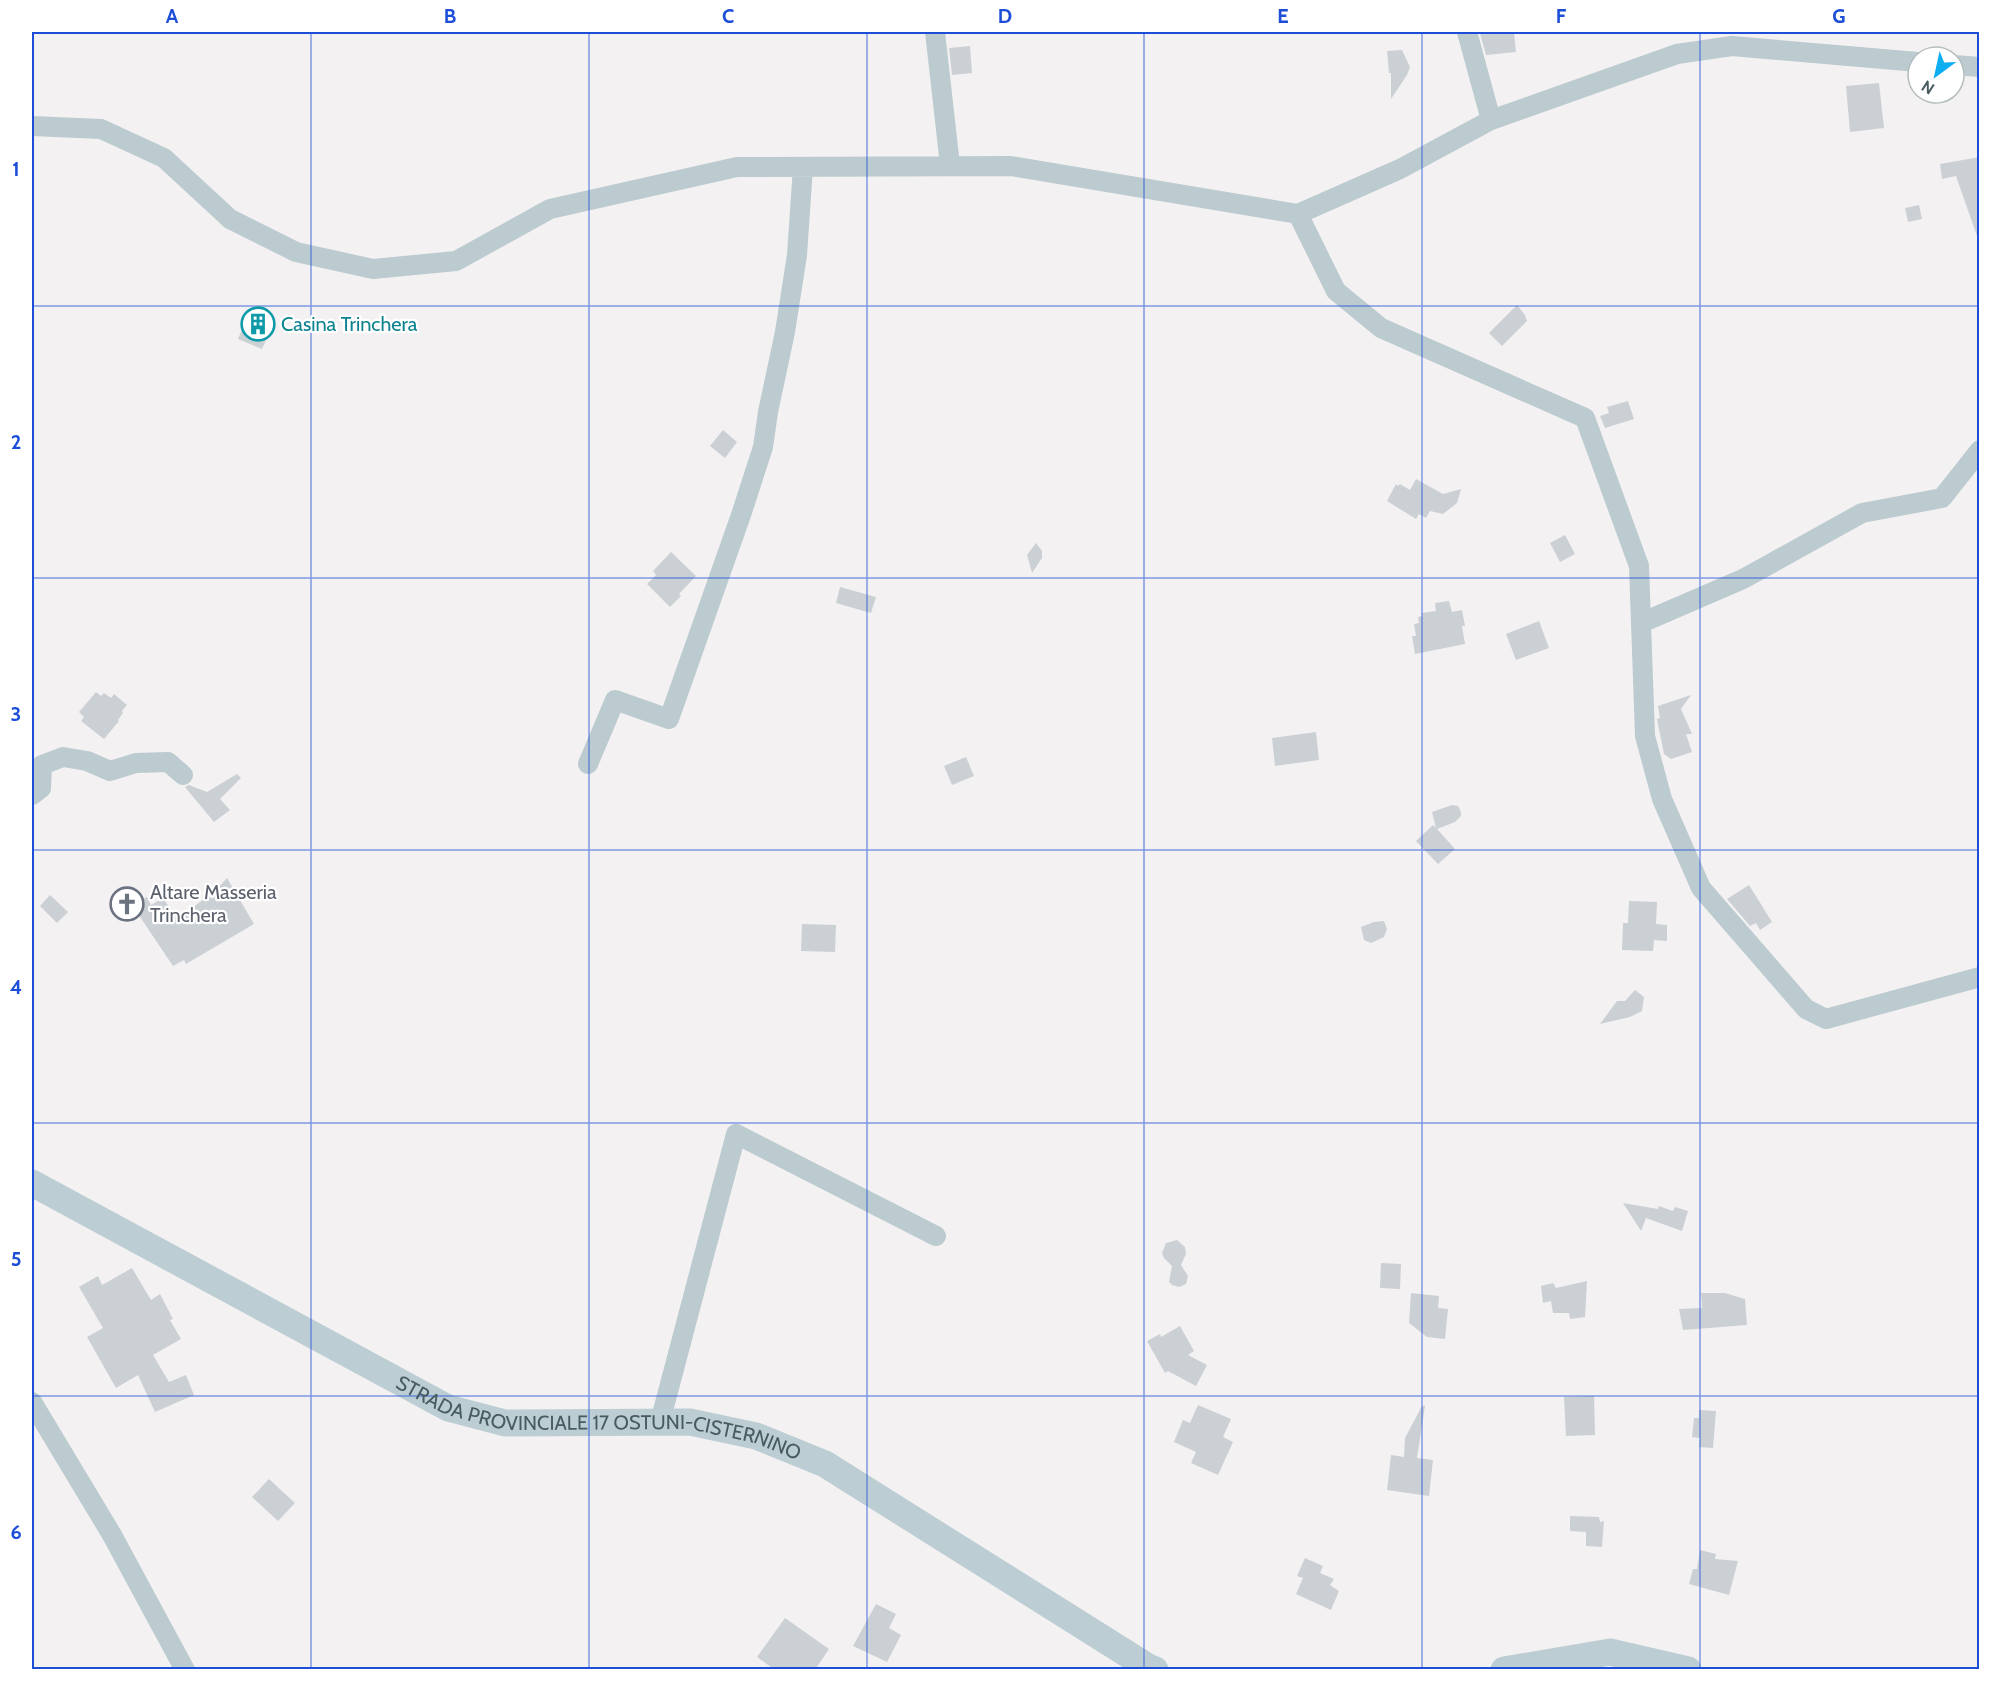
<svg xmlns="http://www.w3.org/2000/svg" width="2011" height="1701" font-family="Cabin,sans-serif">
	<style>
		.building { fill: #cbd0d4 }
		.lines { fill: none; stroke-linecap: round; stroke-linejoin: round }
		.minor { stroke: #bbcbcf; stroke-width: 20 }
		.secondary { stroke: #bcced4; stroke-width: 27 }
		.grid { fill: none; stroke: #1d4ed8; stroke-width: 1.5; stroke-opacity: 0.55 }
		.labels { text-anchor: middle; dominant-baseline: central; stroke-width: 4.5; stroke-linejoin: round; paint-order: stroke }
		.culture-label { font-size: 20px; fill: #0d838f; stroke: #fff; text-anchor: start }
		.worship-label { font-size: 20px; fill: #5b616d; stroke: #fff; text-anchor: start }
		.street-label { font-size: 20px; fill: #475b60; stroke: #fff }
		.neatline { fill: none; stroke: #1d4ed8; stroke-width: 2 }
		.grid-label { font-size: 20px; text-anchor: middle; font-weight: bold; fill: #1d4ed8 }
	</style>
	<rect width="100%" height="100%" fill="#f4f1f2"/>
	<!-- building -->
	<path class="building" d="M1514,32L1516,52L1486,55L1480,33Z
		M970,46L972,73L952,75L949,48Z
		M1402,50L1410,67L1407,75L1391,99V73H1389L1387,51Z
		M1879,83L1884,128L1850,132L1846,86Z
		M1980,157V236H1977L1956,176L1942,179L1940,164Z
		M1919,205L1922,219L1908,222L1905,208Z
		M1517,305L1525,315L1527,321L1502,346L1489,333Z
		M251,309L275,319L262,349L238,339Z
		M1628,401L1634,419L1605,428L1600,416L1609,413L1607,407Z
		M723,430L737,442L725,458L710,446Z
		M1416,479L1443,494L1461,489L1457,503L1443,514L1430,511L1426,518L1419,514L1416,519L1387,501L1396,484L1398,486L1400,484L1410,490Z
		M1565,535L1575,554L1560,562L1550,543Z
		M1036,543L1042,551V558L1032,573L1027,555Z
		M671,552L696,576L679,594L681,596L670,607L647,584L656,575L653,571Z
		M840,587L876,597L871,613L836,603Z
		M1449,601L1452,612L1462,610L1465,626H1462L1465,644L1415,654L1412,636H1416L1414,624L1419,623L1418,617L1422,616V613L1436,611L1435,603Z
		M1539,621L1549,648L1516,660L1506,634Z
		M96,692L101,696L104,693L111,698L114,694L127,705L122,711L123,713L118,720L119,721L104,739L81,721L84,717L79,712Z
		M1691,695L1681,709L1692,734H1686L1692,752L1671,759L1664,754L1657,719L1660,718L1658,706Z
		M1316,732L1319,760L1275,766L1272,738Z
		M966,757L974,776L952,785L944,766Z
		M237,774L241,778L220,799L230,810L214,822L185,787L189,785L207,792Z
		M1452,805L1458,806L1461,812V816L1455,822L1437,829L1455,849L1438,864L1416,841L1433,825L1436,828L1432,812Z
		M227,878L254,924L186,964L184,960L173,966L132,905L147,897L151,905L163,898L177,919L215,891Z
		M1749,885L1772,922L1760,930L1756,923L1750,926L1727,899Z
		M50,895L68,912L57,923L40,906Z
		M1629,901L1657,902L1656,924L1667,925V941L1654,940L1653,951L1622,950L1623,923H1628Z
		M1384,921L1387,929L1384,937L1371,943L1364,940L1361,927L1374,922Z
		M802,924L836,925L835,952L801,951Z
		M1635,990L1644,997L1642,1011L1630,1017L1600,1024L1617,1001H1625Z
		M1623,1203L1658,1209L1659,1206L1673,1211L1675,1207L1688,1211L1682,1231L1646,1218L1641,1231Z
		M1177,1240L1185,1247L1186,1254L1181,1265L1188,1276L1186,1284L1179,1287L1172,1285L1169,1282L1172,1266L1164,1258L1162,1253L1166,1243Z
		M1381,1263L1401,1264L1400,1289L1380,1288Z
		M132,1268L151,1300L160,1294L173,1319L170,1320L181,1339L153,1355L169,1382L186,1375L194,1395L155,1412L138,1375L116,1388L87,1337L103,1328L79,1287L98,1276L102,1285Z
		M1587,1281L1585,1317L1570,1319L1569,1313H1553L1551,1301L1543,1303L1541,1286L1553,1283L1556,1288Z
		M1411,1293L1439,1296L1438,1308L1448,1309L1445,1339L1427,1337L1409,1323Z
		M1701,1293H1725L1745,1299L1747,1325L1683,1330L1679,1309L1702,1308Z
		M1180,1326L1194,1351L1188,1355L1207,1365L1196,1386L1168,1371L1165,1373L1147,1341L1160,1334L1161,1337Z
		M1594,1396L1595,1435L1566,1436L1564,1397Z
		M1198,1405L1231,1419L1223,1437L1233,1442L1218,1475L1191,1463L1196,1452L1174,1442L1183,1420L1190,1423Z
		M1422,1406H1425L1417,1458L1433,1460L1429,1496L1387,1490L1391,1455L1404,1457L1405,1438Z
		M1699,1410L1716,1411L1713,1448L1699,1447L1700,1438L1692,1437L1694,1418H1699Z
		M269,1479L295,1503L278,1521L252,1497Z
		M1570,1516L1599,1517L1600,1522L1604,1521L1602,1547L1586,1546V1532L1570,1531Z
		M1700,1550L1716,1554L1715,1559L1738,1561L1729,1595L1689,1584L1693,1569H1697Z
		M1305,1558L1323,1566L1320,1573L1334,1579L1330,1585L1339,1591L1331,1610L1296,1594L1303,1578L1297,1576Z
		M876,1604L896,1614L889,1628L901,1635L887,1662L853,1646Z
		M785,1618L829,1649L815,1670H775L757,1657Z"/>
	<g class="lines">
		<!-- minor -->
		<path class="minor" d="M935,32L950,165
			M1467,32L1491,120
			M1954,65L1980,67
			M32,126L101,129L164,158L230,219L296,252L373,269L456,261L550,209L737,167L1011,166L1298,214L1336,291L1381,328L1585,418L1639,566L1645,736L1662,799L1701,888L1806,1009L1826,1019L1980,977
			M1298,214L1400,169L1491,120L1677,54L1732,46L1918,62
			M1641,623L1743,579L1862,513L1942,498L1980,450
			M588,764L615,700L669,719L741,515L763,447L768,412L785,332L797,255L803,167
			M32,795L41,788L42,765L63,757L87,761L110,771L136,763L168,762L183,775
			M32,1402L112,1535L185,1670
			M660,1422L736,1134L936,1236"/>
		<!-- secondary -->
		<g class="secondary">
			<path id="s1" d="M32,1183L448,1408L505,1423L690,1422L756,1436L825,1464L1148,1667L1155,1670"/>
			<path d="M1504,1670L1610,1652L1688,1670"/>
		</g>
	</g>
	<!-- grid -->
	<path class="grid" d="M311,32V1670M589,32V1670M867,32V1670M1144,32V1670M1422,32V1670M1700,32V1670M32,306H1980M32,578H1980M32,850H1980M32,1123H1980M32,1396H1980"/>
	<!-- icons -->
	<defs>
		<g id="building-ring" transform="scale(1.725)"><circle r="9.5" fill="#fff" stroke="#0f9aa8" stroke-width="1.5"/><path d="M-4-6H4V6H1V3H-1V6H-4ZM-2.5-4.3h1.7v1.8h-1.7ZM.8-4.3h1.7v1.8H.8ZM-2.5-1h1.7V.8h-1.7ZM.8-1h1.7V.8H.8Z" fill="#0f9aa8"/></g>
		<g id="church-ring" transform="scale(1.725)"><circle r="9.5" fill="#fff" stroke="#6b7280" stroke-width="1.5"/><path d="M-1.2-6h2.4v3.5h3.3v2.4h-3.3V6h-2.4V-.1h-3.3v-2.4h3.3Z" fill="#6b7280"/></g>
	</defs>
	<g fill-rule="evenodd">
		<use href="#building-ring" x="258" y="324"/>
		<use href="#church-ring" x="127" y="904"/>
	</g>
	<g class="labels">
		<!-- culture labels -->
		<g class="culture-label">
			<text x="281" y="324">Casina Trinchera</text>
		</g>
		<!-- worship labels -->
		<g class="worship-label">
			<text x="150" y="892">Altare Masseria<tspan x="150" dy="23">Trinchera</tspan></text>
		</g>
		<!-- street labels -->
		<g class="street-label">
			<text stroke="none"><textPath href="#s1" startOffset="624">STRADA PROVINCIALE 17 OSTUNI-CISTERNINO</textPath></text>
		</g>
	</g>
	<!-- border -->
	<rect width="2011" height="1701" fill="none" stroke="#ffffff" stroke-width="66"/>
	<!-- north arrow -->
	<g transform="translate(1936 75) rotate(213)"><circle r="28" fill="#ffffff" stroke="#b5bdbf" stroke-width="1.5"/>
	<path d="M0-4.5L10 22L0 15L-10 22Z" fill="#0daef2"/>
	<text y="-9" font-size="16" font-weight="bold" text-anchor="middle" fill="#475b60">N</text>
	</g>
	<rect x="33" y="33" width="1945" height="1635" class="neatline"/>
	<g class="grid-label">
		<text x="172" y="23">A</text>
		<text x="450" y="23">B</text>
		<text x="728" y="23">C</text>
		<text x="1005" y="23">D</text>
		<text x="1283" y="23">E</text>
		<text x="1561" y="23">F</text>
		<text x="1839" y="23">G</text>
		<text x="16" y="176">1</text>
		<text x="16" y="449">2</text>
		<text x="16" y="721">3</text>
		<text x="16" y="994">4</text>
		<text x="16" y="1266">5</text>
		<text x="16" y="1539">6</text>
	</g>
</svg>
